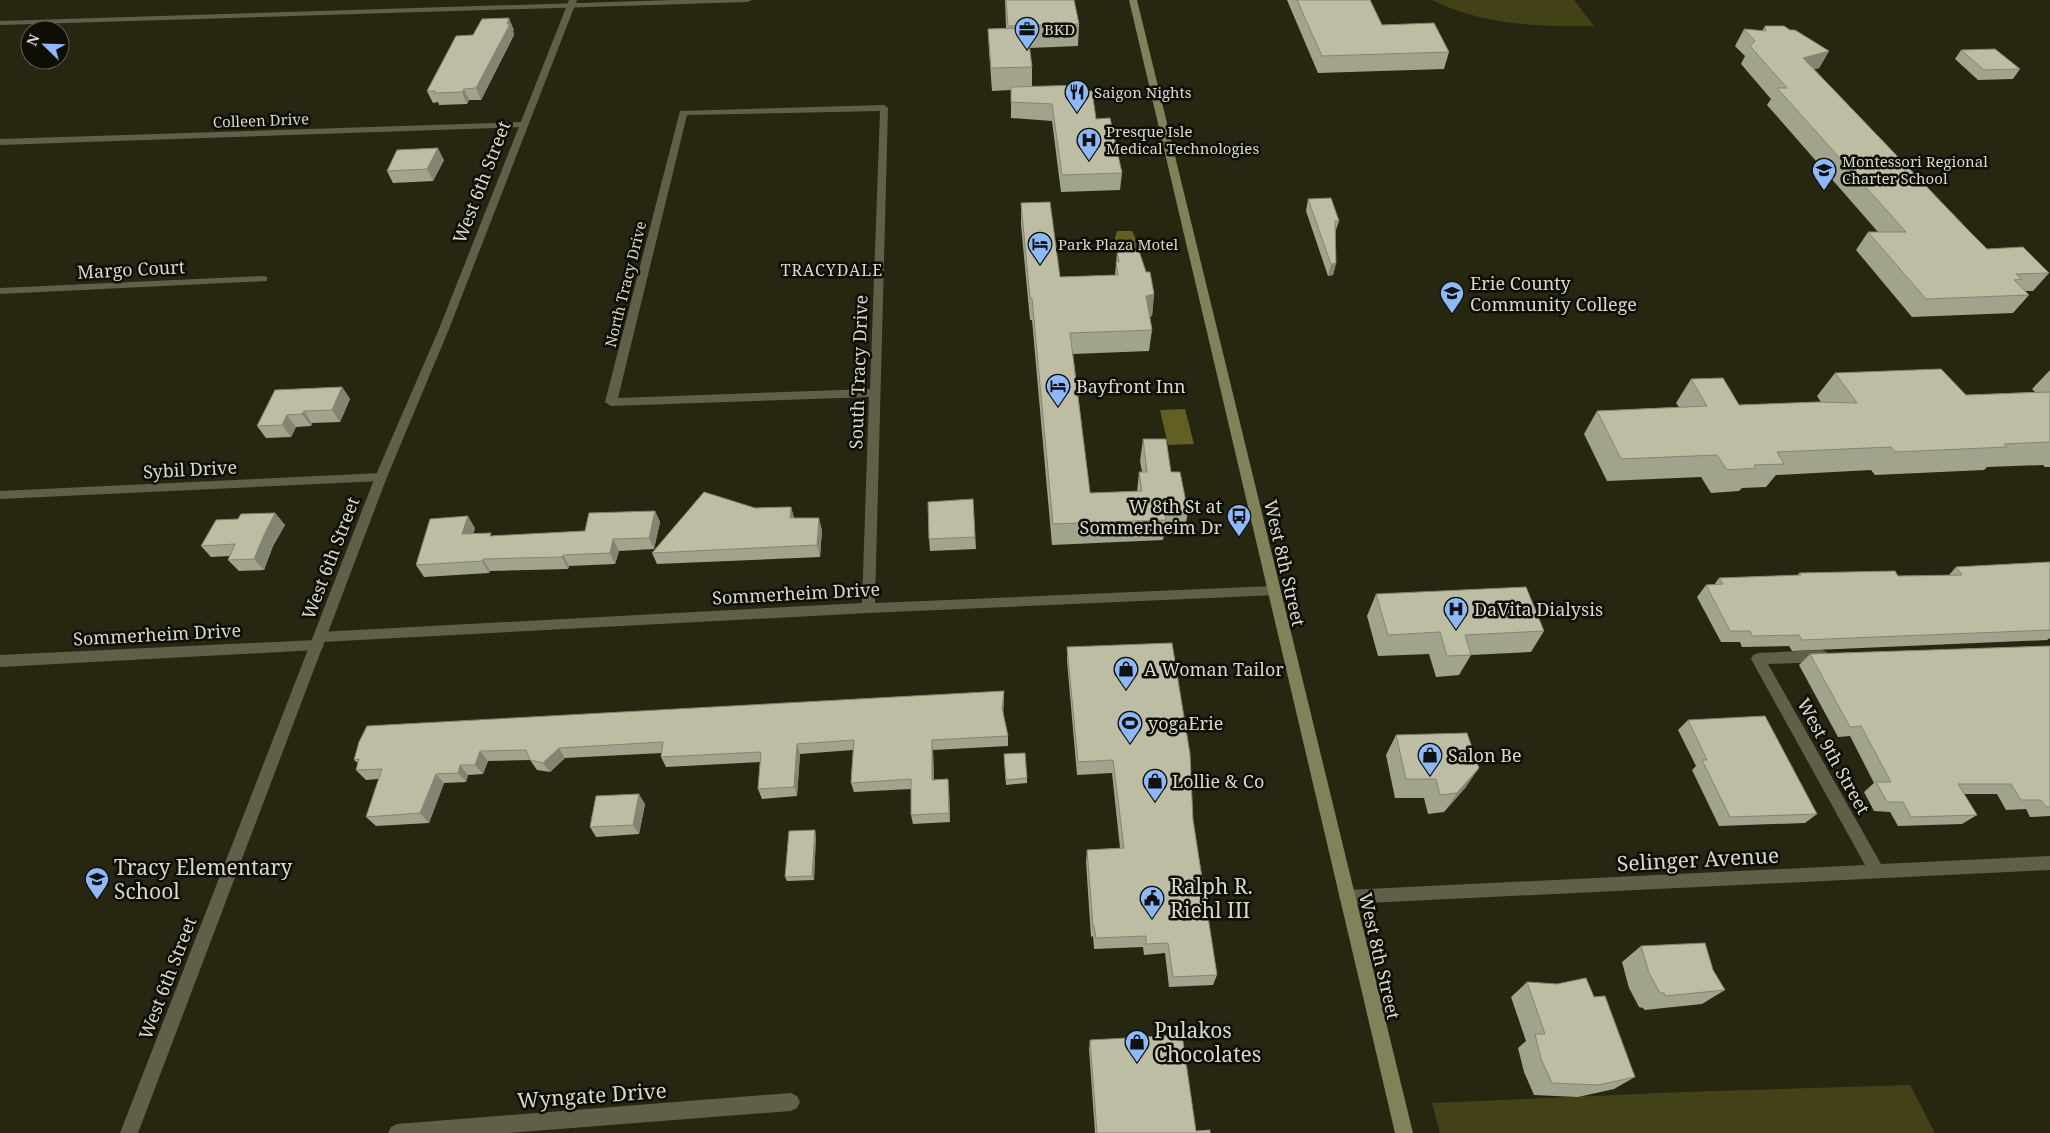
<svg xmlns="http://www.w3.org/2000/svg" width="2050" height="1133" font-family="'Noto Serif',serif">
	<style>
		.green { fill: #424117 }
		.water { fill: #615f22 }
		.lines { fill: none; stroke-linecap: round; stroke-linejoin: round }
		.minor { fill: #606048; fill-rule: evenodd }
		.tertiary { fill: #606048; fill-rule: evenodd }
		.secondary { fill: #81815a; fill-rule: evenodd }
		.wall { fill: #a2a38c }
		.shaded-wall { fill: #848472 }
		.building { fill: #bcbda3; stroke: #848472 }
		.labels { text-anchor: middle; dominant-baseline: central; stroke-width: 5; stroke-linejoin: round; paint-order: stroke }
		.far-poi-label { font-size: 15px; fill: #d8d8cb; stroke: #0e0e06; text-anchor: start }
		.far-street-label { font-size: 15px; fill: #d8d8cb; stroke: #0e0e06 }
		.far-neighbourhood-label { font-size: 16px; letter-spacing: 1px; fill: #d8d8cb; stroke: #0e0e06 }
		.street-label { font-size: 18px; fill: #d8d8cb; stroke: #0e0e06 }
		.poi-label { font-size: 18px; fill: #d8d8cb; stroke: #0e0e06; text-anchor: start }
		.near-street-label { font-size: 21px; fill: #d8d8cb; stroke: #0e0e06 }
		.near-poi-label { font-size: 21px; fill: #d8d8cb; stroke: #0e0e06; text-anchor: start }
	</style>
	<rect width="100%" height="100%" fill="#262611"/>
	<!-- green -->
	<path class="green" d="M1432,0H1574L1594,26C1538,27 1483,25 1432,0Z
		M1910,1085L1935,1133H1440L1432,1103L1683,1092Z"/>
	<!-- water -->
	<path class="water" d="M1117,231H1132L1135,237L1137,253L1120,258L1115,238Z
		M1185,409L1194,444L1168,445L1160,410Z"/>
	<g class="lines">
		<!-- minor -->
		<path class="minor" d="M674,0H752L748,2L0,25V21Z
			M884,105L888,108L875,603L1274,586L1278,587L1280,591L1278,595L868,613L322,642L324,645L322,649L317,650L0,667V655L315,640L313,637L315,633L320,632L862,603L869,397L611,406L605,402L680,111ZM880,111L870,389L618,398L687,115Z
			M523,122L527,125L526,127L0,145V139Z
			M263,276L267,277V281L0,294V288Z
			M381,473L387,477L381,481L0,499V491Z
			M1822,650L1827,652L1829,656L1827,660L1822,662L1768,664L1881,864L2050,856V870L1347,904L1342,902L1339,897L1342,892L1347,890L1865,865L1751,659L1753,655L1758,653Z
			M791,1093L797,1096L800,1102L797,1108L791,1111L507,1133H388L391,1127L397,1124Z"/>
		<!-- tertiary -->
		<path class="tertiary" d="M569,0H577L449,329L387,477L138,1133H120L375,477L439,329Z"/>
		<!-- secondary -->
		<path class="secondary" d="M1129,0H1137L1413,1133H1395Z"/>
	</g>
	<!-- wall -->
	<path class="wall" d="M1005,0H1074L1079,24L1078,46L1029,48L1032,67V86L1096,119L1122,173L1120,190L1061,192L1052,121L1011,118V90L992,91L989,51L988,29L1006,28Z
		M1287,0H1370L1382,25L1449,52L1444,69L1318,73Z
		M1765,26L1790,30L1829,51L1819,68L1814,69L1970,232L1987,249L2049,273L2033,291H2025L2029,295L2013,313L1912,317L1856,250L1868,232H1878L1767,105L1771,99L1741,64L1745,56L1735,46L1744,29L1762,31Z
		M514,30L513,31L514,35L481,100H469L467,104L439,105L438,102L433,103L427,91L473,35Z
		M1961,50L2020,69L2013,79L1978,80L1955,59Z
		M444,160L433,181L393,183L387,171Z
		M1308,199L1339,221L1335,233L1336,263L1333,275L1328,276L1306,211Z
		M1021,203L1060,277L1115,275L1117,252L1146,272L1154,294L1152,316L1150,317L1152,330L1149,351L1073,354L1090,493L1137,492L1139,472H1142L1140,461L1143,439L1171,472L1188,512L1184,533L1164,534L1163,540L1052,545L1032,320H1030L1021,225Z
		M2050,370V467H2045L2043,465L1987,467L1984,470L1875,475L1871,470L1776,475L1766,487L1742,488L1739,491L1711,493L1701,477L1607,481L1584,434L1597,411L1679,407L1676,403L1691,379L1739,405L1821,402L1817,396L1835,373L1966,395L2035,392L2032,389Z
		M342,387L350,399L340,422L312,423L311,426L296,427L291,437L266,438L257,426Z
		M973,499L976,549L930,551L929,539Z
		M791,507L794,518L822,530L820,557L657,564L652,553L755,508Z
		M655,511L660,522L654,549L619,551L615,564L569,566L568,569L490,571L489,573L424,577L416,565L475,528L473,534L492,536L585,531Z
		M275,513L285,525L273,546L264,570L239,571L228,560L230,556L211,557L201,546L238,519Z
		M2050,562V638L2047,640L1792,651L1789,646L1742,647L1740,642H1721L1697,597L1706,585H1714L1719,578L1798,575L1799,573L1898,576L1949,575L1956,567Z
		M1376,594L1544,631L1531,652L1471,655L1459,675L1436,677L1429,654L1378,656L1367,616Z
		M2050,646V816L2030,817L2026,809L2006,810L1997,794H1964L1977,815L1962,824L1898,826L1890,812L1874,811L1864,792L1874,783L1850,736L1838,737L1799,665L1810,654Z
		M1067,647L1193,820L1217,975L1213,985L1169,987L1165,953L1144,955L1143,947L1094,949L1093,936L1091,937L1086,862L1087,850L1120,848L1112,773L1077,775L1067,661Z
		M1004,691L1003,712L1008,736V746L933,750L934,780L949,789L950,822L913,824L911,815V789L854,792L851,783L853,750L800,754L797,796L762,799L758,789L760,762L666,767L661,757L662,753L565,758L550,772L537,770L530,760L488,761L483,774L468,775L466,782L444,783L429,823L376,826L366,817L379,779L366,780L356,770L358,763L354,760Z
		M1688,720L1817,814L1805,823L1719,826L1692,770L1696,766L1678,730Z
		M1396,735L1466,787L1444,812L1428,814L1424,798H1395L1386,755Z
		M1004,759L1027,778V783L1006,785Z
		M645,804L639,834L596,837L590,827Z
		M816,835L814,880L787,881L785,877Z
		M1641,946L1713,970L1725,990L1702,1004L1645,1010L1643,1008L1639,1007L1629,988L1622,962Z
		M1527,982L1594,997L1635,1077L1614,1089L1578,1097L1534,1095L1524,1072L1518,1048L1526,1041L1511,997Z
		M1090,1040L1196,1131L1210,1133H1095L1089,1049Z"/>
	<!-- shaded-wall -->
	<path class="shaded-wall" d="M509,18L514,30L513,31L514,35L481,100L476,88Z
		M1829,51L1819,68L1793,75L1803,58Z
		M464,89L469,100L467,104L462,92Z
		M438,148L444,160L433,181L427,169Z
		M1336,263L1333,275L1328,276L1331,264Z
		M1154,294L1152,316L1144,318L1146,296Z
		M342,387L350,399L340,422L332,410Z
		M304,411L312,423L311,426L302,414Z
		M287,415L296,427L291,437L282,425Z
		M791,507L794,518H790Z
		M655,511L660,522L654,549L649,538Z
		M275,513L285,525L273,546L264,570L254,559L264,535Z
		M468,516L475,528L469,546L462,534Z
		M819,518L822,530L820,557L817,545Z
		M613,539L619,551L615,564L610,553Z
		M563,555L569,566L568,569L562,557Z
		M483,559L490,571L489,573L482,561Z
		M1004,691V702L1003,718L1002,708Z
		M932,740L933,750L934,790L932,780Z
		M797,744L800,754L797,796L794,787Z
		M559,748L565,758L550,772L543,763Z
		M480,751L488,761L483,774L475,765Z
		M460,765L468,775L466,782L458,773Z
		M1479,768L1466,787L1444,812L1457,793Z
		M436,774L444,783L429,823L420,813Z
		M948,779L949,789L950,822L949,813Z
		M639,794L645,804L639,834L633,825Z
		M815,830L816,835L814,880L812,876Z"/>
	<!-- building -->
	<path class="building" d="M1006,0H1074L1079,24L1008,26Z
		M1297,0H1370L1382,25L1434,23L1449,52L1322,56Z
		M509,18L507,24H510L476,88L464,89L462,92L434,93L435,91H427L456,36L473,35L482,19Z
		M1765,26H1784L1790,30H1795L1829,51L1803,58L1970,232L1987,249L2023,247L2049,273L2016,274L2022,279L2014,280L2029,295L1926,299L1868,232H1906L1777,88H1787L1750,46L1755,41L1744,29L1766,31Z
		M1027,28L1032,67L991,68L988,29Z
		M1995,49L2020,69L1984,70L1961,50Z
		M1086,85L1088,91H1092L1096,119L1110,118L1122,173L1062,175L1052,104L1011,102V87Z
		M438,148L427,169L387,171L397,150Z
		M1331,198L1339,221H1335L1336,263L1331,264L1308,199Z
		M1050,202L1060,277L1118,275L1116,262H1119L1117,252L1139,251L1146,272H1150L1154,294L1146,296L1152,330L1070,333L1090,493L1142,491L1139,472H1147L1143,439H1166L1171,472H1180L1188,512L1165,513L1166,520L1053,524L1032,298H1030L1021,203Z
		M1941,369L1966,395L2050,392V442L2004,444L2007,447L1895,452L1891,447L1777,452L1784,464L1754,465L1756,468L1727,470L1717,455L1621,459L1597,411L1707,406L1691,379L1723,378L1739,405L1818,402L1857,403L1835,373Z
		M342,387L332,410L304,411L302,414L287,415L282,425L257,426L275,390Z
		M704,492L755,508L791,507L790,518H819L817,545L652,553Z
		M973,499L975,537L929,539L928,502Z
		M655,511L649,538L613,539L610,553L563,555L562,557L483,559L482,561L416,565L430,519L468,516L462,534L491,533L490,536L585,531L589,513Z
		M275,513L264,535L254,559L228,560L235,544L201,546L216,520L238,519L241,514Z
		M2050,562V630L1802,640L1799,635L1752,636L1750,631H1730L1706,585L1723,584L1719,578L1801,575L1799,573L1895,571L1898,576L1962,575L1956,567Z
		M1526,587L1544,631L1465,635L1471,655L1447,656L1440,632L1388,635L1376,594Z
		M1172,643L1190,754L1193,820L1217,975L1173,977L1168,943L1146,944V936L1096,938L1094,926H1093L1087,850L1124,848L1113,760L1078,762L1067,647Z
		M2050,646V807H2046L2041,800H2021L2011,784H1958L1977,815L1911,817L1903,802H1887L1876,782H1891L1861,726L1850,727L1810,654Z
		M1004,691L1002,708L1008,736L932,740V780L948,779L949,813L911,815V779L851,783L854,740L797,744L794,787L758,789L761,752L661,757L663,742L559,748L543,763L530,760L526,750L480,751L475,765H460L458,773L436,774L420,813L366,817L382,769L356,770L359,759L354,760L359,742L367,726Z
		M1765,716L1817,814L1730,817L1702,760H1707L1688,720Z
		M1467,733L1479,768L1457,793L1440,795L1436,779H1406L1396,735Z
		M1025,753L1027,778L1006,780L1004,754Z
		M639,794L633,825L590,827L596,796Z
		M815,830L812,876L785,877L789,831Z
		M1705,943L1713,970L1725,990L1665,996L1664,993H1660L1649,973L1641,946Z
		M1586,978L1594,997L1605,996L1635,1077L1598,1085L1552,1083L1541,1059L1535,1034H1545L1527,982L1557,984Z
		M1182,1035L1196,1131L1210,1130V1133H1097L1090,1040Z"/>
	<!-- icons -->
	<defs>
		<g id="office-pin" transform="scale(1.25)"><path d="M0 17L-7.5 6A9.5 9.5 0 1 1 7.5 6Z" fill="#8cb9fc" stroke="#0e0e06"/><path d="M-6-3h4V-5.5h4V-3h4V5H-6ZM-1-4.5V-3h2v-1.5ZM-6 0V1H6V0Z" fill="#111"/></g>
		<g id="restaurant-pin" transform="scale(1.25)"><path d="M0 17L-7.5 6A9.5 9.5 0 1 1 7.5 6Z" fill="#8cb9fc" stroke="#0e0e06"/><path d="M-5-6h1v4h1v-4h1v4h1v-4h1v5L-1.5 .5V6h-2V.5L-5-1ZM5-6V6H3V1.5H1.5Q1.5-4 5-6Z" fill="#111"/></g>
		<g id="hospital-pin" transform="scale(1.25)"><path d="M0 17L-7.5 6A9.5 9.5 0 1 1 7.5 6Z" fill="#8cb9fc" stroke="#0e0e06"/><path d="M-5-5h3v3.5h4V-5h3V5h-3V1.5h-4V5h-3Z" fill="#111"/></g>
		<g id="school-pin" transform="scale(1.25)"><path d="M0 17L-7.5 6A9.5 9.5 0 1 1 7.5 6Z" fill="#8cb9fc" stroke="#0e0e06"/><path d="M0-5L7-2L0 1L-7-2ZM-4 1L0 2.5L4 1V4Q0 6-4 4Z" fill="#111"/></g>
		<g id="hotel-pin" transform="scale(1.25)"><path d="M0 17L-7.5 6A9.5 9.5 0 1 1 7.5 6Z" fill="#8cb9fc" stroke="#0e0e06"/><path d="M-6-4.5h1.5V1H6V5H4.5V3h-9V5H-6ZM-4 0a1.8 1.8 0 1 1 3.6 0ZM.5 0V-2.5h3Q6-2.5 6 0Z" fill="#111"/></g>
		<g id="university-pin" transform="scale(1.25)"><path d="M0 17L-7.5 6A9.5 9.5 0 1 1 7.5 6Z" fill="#8cb9fc" stroke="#0e0e06"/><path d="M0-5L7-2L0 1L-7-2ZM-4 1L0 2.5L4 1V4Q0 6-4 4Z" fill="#111"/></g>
		<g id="bus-pin" transform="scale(1.25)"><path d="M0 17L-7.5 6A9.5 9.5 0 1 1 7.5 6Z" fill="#8cb9fc" stroke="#0e0e06"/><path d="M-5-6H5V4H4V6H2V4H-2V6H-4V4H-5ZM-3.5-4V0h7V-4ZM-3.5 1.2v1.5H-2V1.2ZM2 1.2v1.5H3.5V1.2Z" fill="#111"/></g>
		<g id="shop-pin" transform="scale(1.25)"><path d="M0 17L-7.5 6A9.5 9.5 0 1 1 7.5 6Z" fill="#8cb9fc" stroke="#0e0e06"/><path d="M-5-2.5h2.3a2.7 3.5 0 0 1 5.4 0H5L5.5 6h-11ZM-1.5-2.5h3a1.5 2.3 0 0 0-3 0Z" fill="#111"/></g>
		<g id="stadium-pin" transform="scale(1.25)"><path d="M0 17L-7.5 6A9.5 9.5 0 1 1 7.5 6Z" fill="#8cb9fc" stroke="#0e0e06"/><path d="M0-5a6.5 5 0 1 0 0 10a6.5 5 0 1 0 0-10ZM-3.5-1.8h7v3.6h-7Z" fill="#111"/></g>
		<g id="civic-pin" transform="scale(1.25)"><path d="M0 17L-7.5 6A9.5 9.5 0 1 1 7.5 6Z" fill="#8cb9fc" stroke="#0e0e06"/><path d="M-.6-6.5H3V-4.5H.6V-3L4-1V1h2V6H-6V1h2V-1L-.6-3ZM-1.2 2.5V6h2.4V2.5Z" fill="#111"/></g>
	</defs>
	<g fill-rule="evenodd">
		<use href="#office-pin" x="1027" y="29"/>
		<use href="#restaurant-pin" x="1077" y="92"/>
		<use href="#hospital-pin" x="1089" y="140"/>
		<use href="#school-pin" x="1824" y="170"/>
		<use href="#hotel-pin" x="1040" y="244"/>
		<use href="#university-pin" x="1452" y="293"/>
		<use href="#hotel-pin" x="1058" y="386"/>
		<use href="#bus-pin" x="1239" y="516"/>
		<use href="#hospital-pin" x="1456" y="609"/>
		<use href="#shop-pin" x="1126" y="669"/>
		<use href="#stadium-pin" x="1130" y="723"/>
		<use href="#shop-pin" x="1430" y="755"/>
		<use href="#shop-pin" x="1155" y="781"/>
		<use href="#school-pin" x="97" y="879"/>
		<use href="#civic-pin" x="1152" y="898"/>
		<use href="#shop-pin" x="1137" y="1042"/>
	</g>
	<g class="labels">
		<!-- far-poi labels -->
		<g class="far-poi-label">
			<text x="1044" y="29">BKD</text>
			<text x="1094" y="92">Saigon Nights</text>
			<text x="1106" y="131">Presque Isle<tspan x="1106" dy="17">Medical Technologies</tspan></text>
			<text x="1842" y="161">Montessori Regional<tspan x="1842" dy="17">Charter School</tspan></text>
			<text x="1058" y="244">Park Plaza Motel</text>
		</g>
		<!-- far-street labels -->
		<g class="far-street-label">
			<text transform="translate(261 120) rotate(-2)">Colleen Drive</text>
			<text transform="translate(625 284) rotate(-76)">North Tracy Drive</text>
		</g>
		<!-- far-neighbourhood labels -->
		<g class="far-neighbourhood-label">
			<text x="832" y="270">TRACYDALE</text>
		</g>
		<!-- street labels -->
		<g class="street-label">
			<text transform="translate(481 182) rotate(-69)">West 6th Street</text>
			<text transform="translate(131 269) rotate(-3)">Margo Court</text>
			<text transform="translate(858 372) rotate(-88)">South Tracy Drive</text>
			<text transform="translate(190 469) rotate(-3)">Sybil Drive</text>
			<text transform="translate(330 558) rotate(-69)">West 6th Street</text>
			<text transform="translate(1285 563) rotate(77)">West 8th Street</text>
			<text transform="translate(796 593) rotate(-3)">Sommerheim Drive</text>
			<text transform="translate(157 634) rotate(-3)">Sommerheim Drive</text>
			<text transform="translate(1834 756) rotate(61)">West 9th Street</text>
			<text transform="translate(1380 956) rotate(77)">West 8th Street</text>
			<text transform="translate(167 978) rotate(-69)">West 6th Street</text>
		</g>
		<!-- poi labels -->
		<g class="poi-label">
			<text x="1470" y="283">Erie County<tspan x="1470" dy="21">Community College</tspan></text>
			<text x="1076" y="386">Bayfront Inn</text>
			<text x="1222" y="506" text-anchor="end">W 8th St at<tspan x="1222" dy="21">Sommerheim Dr</tspan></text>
			<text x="1474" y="609">DaVita Dialysis</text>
			<text x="1144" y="669">A Woman Tailor</text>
			<text x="1148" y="723">yogaErie</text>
			<text x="1448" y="755">Salon Be</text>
			<text x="1172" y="781">Lollie &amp; Co</text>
		</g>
		<!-- near-street labels -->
		<g class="near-street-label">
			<text transform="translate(1698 859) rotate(-3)">Selinger Avenue</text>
			<text transform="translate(592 1095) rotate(-4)">Wyngate Drive</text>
		</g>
		<!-- near-poi labels -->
		<g class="near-poi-label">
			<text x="114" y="867">Tracy Elementary<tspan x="114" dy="24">School</tspan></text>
			<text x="1170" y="886">Ralph R.<tspan x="1170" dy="24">Riehl III</tspan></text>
			<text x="1154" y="1030">Pulakos<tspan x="1154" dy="24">Chocolates</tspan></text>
		</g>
	</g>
	<!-- north arrow -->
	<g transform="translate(45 45) rotate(293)"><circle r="24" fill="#0e0e06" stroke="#5f5f55"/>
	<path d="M0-4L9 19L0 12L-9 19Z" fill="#8cb9fc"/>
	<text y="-8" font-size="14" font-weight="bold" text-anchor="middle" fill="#d8d8cb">N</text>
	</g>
</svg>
